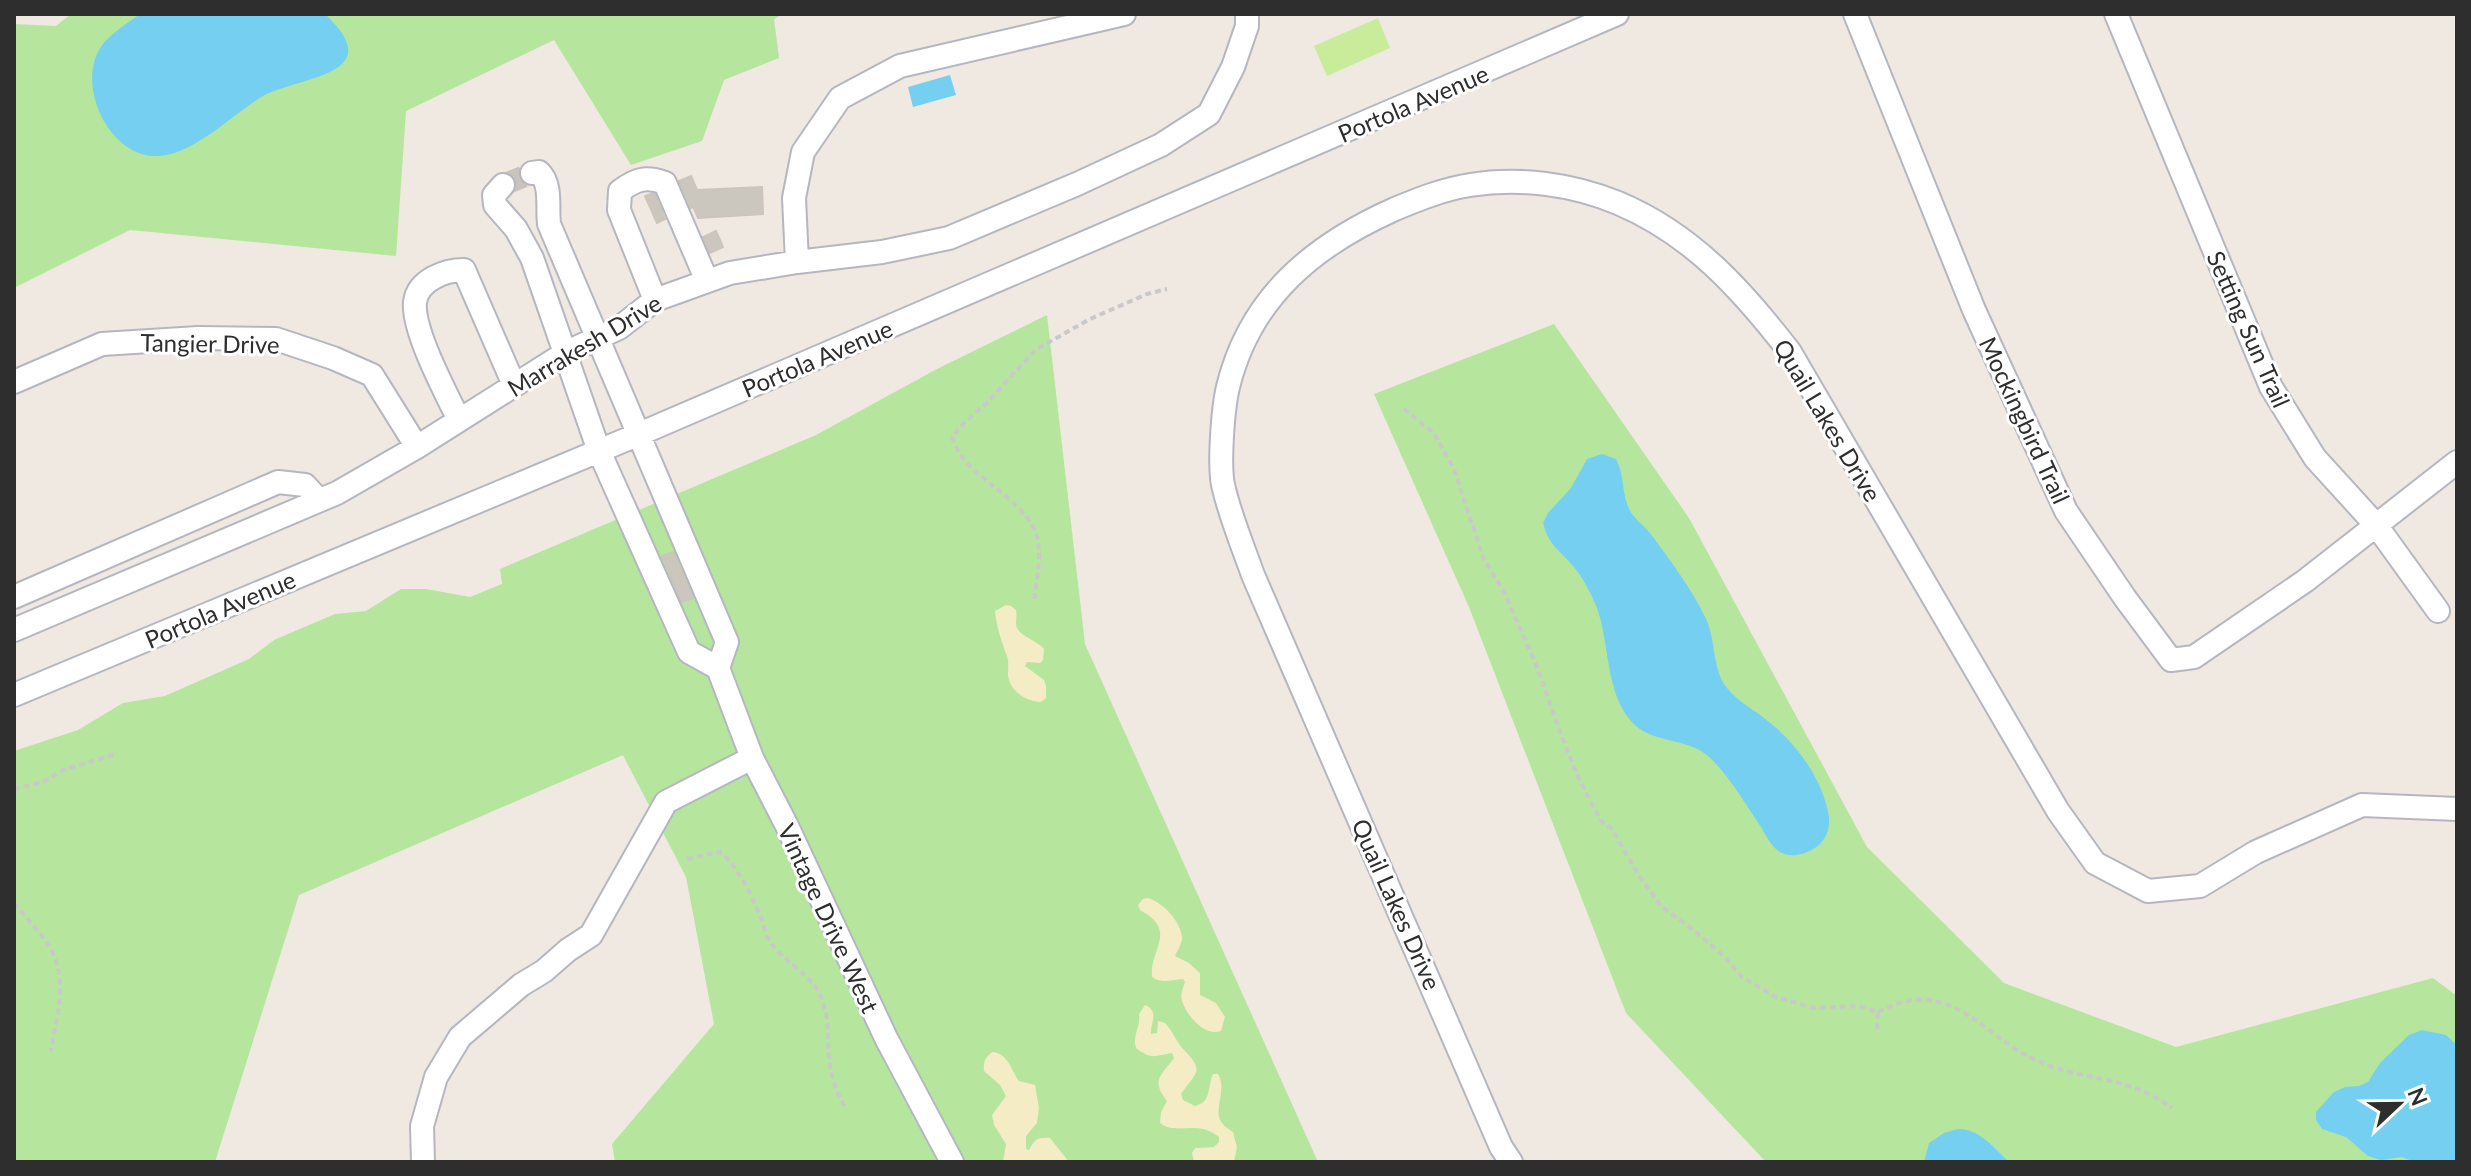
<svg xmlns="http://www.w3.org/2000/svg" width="2471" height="1176" font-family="Lato,sans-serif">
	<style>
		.green { fill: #b6e59e }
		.sand { fill: #f3ecc5 }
		.pitch { fill: #c9ec9a }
		.water { fill: #75cff0 }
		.building { fill: #cbc7bf; stroke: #cbc5ba; stroke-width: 2 }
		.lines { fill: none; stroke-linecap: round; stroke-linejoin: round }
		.minor-tunnel { stroke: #c8c4bd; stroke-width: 22; stroke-dasharray: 22 11; stroke-linecap: butt }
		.minor-casing { stroke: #b4b7c1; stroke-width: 26 }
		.path { stroke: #c9c9c9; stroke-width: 4; stroke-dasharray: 6 4; stroke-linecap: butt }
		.minor { stroke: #fff; stroke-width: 22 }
		.labels { text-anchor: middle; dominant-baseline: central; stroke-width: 6; stroke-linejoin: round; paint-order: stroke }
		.street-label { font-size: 24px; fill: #2e2e2e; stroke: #fff }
	</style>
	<rect width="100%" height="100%" fill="#efe9e1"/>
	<!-- green -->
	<path class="green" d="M71,14H783L774,19L779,58L724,80L702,141L631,165L554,40L406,111L396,256L130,230L14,288V24L56,26Z
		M1047,315L1085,644L1318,1162H615L612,1144L714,1024L686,877L623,755L299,895L215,1162H14V751L78,730L123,703L165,696L249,659L274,640L335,614L366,611L401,589H426L470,597L502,584L500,569L816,435L937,369Z
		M1554,324L1689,518L1867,847L2004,983L2176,1047L2433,978L2457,996V1162H1766L1626,1013L1469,607L1374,394Z"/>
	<!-- sand -->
	<path class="sand" d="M1006,605L1011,606L1016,610C1017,615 1016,620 1016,625C1018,636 1037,640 1044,649L1043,660L1040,663L1027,662L1025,666L1044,680L1046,686V698L1041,702C1026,701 1010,692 1008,675C1008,669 1009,662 1007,656C1002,643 996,625 995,611Z
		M1148,898C1163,903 1181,921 1182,938C1182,944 1177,951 1175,956L1189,963L1200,973V995L1216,1003L1225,1017L1221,1031C1205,1037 1187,1016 1182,1001C1180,994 1183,988 1185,982L1183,979C1171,980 1162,984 1152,977C1149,949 1179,931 1140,910L1138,905L1143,899Z
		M1145,1005C1160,1011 1150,1024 1151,1034L1157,1033L1158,1021L1165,1023C1173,1031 1177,1043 1184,1050C1206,1072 1195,1073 1181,1094L1183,1100L1195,1106C1212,1102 1207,1087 1213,1074H1218C1228,1090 1212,1110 1222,1123C1225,1127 1229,1129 1233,1132L1237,1147L1234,1162H1194L1192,1153L1195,1148L1214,1147L1219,1142V1137C1197,1119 1176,1136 1160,1123L1161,1112L1167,1101C1150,1079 1162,1075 1174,1058L1172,1053C1154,1056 1152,1060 1136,1048C1132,1035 1141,1027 1139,1014Z
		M992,1052C1008,1053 1011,1070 1019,1081L1035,1085L1039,1108L1037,1123L1026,1136V1149L1029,1150C1035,1139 1037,1137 1050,1138L1069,1162H1003L1006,1144L994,1125L992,1115L1006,1096L1000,1085L984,1071C983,1062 985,1058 992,1052Z"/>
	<!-- pitch -->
	<path class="pitch" d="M1378,18L1390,48L1327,76L1314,46Z"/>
	<!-- water -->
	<path class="water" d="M140,14H325C390,75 302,76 263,96C233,114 193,155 158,156C111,158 77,89 99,50C107,35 127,24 140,14Z
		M950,75L956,95L913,107L908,87Z
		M1602,454L1616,459C1625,475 1621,494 1630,511C1635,519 1644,526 1650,533C1670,560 1692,589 1706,619C1716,640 1712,670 1727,688C1738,702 1755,710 1769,722C1798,745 1823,780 1829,817C1830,827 1827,837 1820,844C1808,855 1788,860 1776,849C1769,843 1764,831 1759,824C1744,802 1728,774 1708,756C1687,737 1651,744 1632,722C1605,693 1610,644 1597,608C1591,594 1583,577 1573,566C1558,548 1549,546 1543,523L1548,513L1571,488L1587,459Z
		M2422,1030L2446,1035L2457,1045V1162H2415L2402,1157L2381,1160L2368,1156L2346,1137L2322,1129L2316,1120V1112L2334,1092L2345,1087L2359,1086L2368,1082L2380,1063L2409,1035Z
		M1958,1129C1980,1129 1994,1148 2009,1162H1924L1929,1143L1944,1133Z"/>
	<!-- building -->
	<path class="building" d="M691,176L697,190L762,187L763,214L698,218L693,206L691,208L679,181Z
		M651,194H655L665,219L657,223L645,196Z
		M716,231L723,247L710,253L703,237Z
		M673,552L693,598L682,602L662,556Z"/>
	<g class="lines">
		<!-- minor-tunnel -->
		<path class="minor-tunnel" d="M503,185L532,173"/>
		<!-- minor casing -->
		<g class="minor-casing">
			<path id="minor" d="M1855,14L1974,310L2066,511L2125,598L2171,660L2194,657L2305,581L2457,462
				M2116,14L2271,387L2315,458L2376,525L2438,611
				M532,173L539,172C552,184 547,207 549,224L727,642L718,668L752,758L787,826L886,1038L952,1162
				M503,185L494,195L495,205L516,229L532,258L599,451L689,652L718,668
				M797,262L794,198L803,152L840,98L900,66L1124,14
				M655,300L619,210L620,191C636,179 646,176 665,183L707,281
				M14,382L102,344L198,338L276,339L333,358L372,375L417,447
				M459,420C446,393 412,330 415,302C418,280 445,270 464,270L514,385
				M14,597L278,482L305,485L319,500
				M14,630L337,493L417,447L567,352L619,328L655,300L730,273L797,262L882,252L949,238L1077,184L1161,145L1209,114L1233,67L1247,26V14
				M14,695L637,435L1617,14
				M423,1162L422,1126L436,1077L460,1037L521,985L544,971L568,950L591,935L666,802L752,758
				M1511,1162L1501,1147L1253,575C1243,547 1231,518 1224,489C1218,469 1223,408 1228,387C1250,297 1314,245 1395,209C1419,199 1444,189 1470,185C1519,177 1572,184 1618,203C1692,234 1742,290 1790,352L2058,811L2095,863L2148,891L2200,886L2256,852L2362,805L2457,809"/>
		</g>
		<!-- path -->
		<path class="path" d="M1404,409L1434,433L1454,469L1483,557L1505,594L1537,667L1560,732L1578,777L1601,821L1611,828L1641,879L1662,907L1695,931L1725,957L1742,977L1776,997L1814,1008L1859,1006L1878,1012L1877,1033
			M1034,599C1037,579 1043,551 1035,531C1020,497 980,484 960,454C957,449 954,443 952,437L963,424L987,403L1035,350L1090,319L1147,294L1167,289
			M14,789L43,782L63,770L116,754
			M687,859L720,852C740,869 752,896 762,920C764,926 765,933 768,938C783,965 813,971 823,1003C830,1022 827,1039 829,1058C831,1077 837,1095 847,1110
			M14,903C26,918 49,941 55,958C66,989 56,1021 51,1051
			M1878,1012C1893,1005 1909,998 1926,1000C1965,1003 1990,1035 2022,1053C2037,1061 2057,1070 2074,1073C2110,1081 2141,1085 2172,1108"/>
		<!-- minor -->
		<use href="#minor" class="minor"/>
	</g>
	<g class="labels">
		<!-- street labels -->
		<g class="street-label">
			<text transform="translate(1413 103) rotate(-23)">Portola Avenue</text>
			<text transform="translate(2249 329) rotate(66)">Setting Sun Trail</text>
			<text transform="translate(210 343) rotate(1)">Tangier Drive</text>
			<text transform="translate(584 345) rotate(-31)">Marrakesh Drive</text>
			<text transform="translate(817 358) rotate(-23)">Portola Avenue</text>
			<text transform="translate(1828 420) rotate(59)">Quail Lakes Drive</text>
			<text transform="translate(2025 420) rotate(65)">Mockingbird Trail</text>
			<text transform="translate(220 609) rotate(-23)">Portola Avenue</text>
			<text transform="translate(1397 904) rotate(66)">Quail Lakes Drive</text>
			<text transform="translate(829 918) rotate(65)">Vintage Drive West</text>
		</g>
	</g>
	<!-- border -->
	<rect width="2471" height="1176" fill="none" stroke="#2e2e2e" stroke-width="32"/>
	<!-- north arrow -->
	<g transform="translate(2399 1104) rotate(68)" stroke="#ffffff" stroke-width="6" paint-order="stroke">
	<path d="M0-6L14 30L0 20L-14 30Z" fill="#2e2e2e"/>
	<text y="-12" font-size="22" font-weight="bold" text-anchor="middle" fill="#2e2e2e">N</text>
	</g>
</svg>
